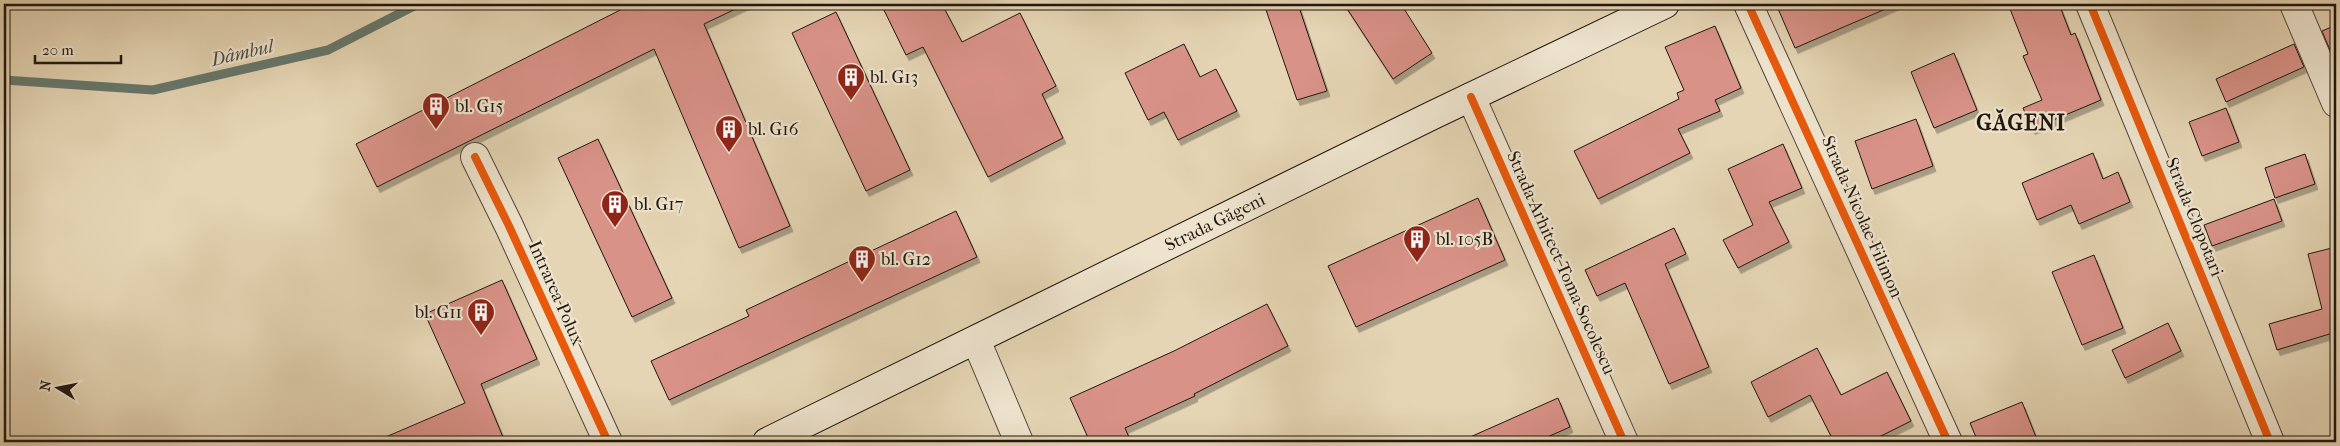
<svg xmlns="http://www.w3.org/2000/svg" width="2340" height="446" font-family="'IM FELL French Canon',serif">
	<style>
		.lines { fill: none; stroke-linecap: round; stroke-linejoin: round }
		.stream { stroke: #67786d; stroke-width: 9 }
		.building { fill: #d99288; stroke: #20170f; filter: url(#shadow) }
		.street-casing { stroke: #514638; stroke-width: 30 }
		.secondary-casing { stroke: #20170f; stroke-width: 30 }
		.street { stroke: #eee4ce; stroke-width: 28 }
		.secondary { stroke: #eee4ce; stroke-width: 28 }
		.cycleway-casing { stroke: #eee4ce; stroke-width: 11 }
		.cycleway { stroke: #e8590c; stroke-width: 8 }
		.labels { text-anchor: middle; dominant-baseline: central; stroke-width: 4.5; stroke-linejoin: round; paint-order: stroke }
		.poi-label { font-size: 18px; fill: #20170f; stroke: #eee4ce; text-anchor: start }
		.street-label { font-size: 18px; fill: #20170f; stroke: #eee4ce }
		.water-label { font-size: 19px; font-style: italic; fill: #495046; stroke: #eee4ce }
		.district-label { font-size: 22px; font-weight: bold; letter-spacing: 1px; fill: #20170f; stroke: #eee4ce }
	</style>
	<defs>
		<filter id="shadow"><feDropShadow dx="3" dy="5.5" stdDeviation="0" flood-color="#0004"/></filter>
	</defs>
	<rect width="100%" height="100%" fill="#e5d5b4"/>
	<filter id="stains"><feTurbulence type="fractalNoise" baseFrequency=".004" numOctaves="4"/><feColorMatrix values="0 0 0 0 .2 0 0 0 0 .09 0 0 0 0 .02 0 0 0 .5 -.17"/></filter>
	<radialGradient id="worn" r=".72"><stop offset=".6" stop-color="#630" stop-opacity="0"/><stop offset="1" stop-color="#630" stop-opacity=".3"/></radialGradient>
	<g class="lines">
		<!-- stream -->
		<path class="stream" d="M4,80L153,90L328,50L418,4"/>
	</g>
	<!-- building -->
	<path class="building" d="M632,4H746L704,24L790,226L739,248L654,49L377,187L356,144Z
		M881,4H942L962,42L1020,13L1056,86L1042,94L1063,138L988,177L923,47L906,55Z
		M1264,4H1298L1327,91L1297,100Z
		M1344,4H1401L1432,53L1393,79Z
		M1776,4H1897L1795,48Z
		M2008,4H2059L2071,35L2075,33L2101,100L2032,129L2023,108L2042,100L2023,56L2028,54Z
		M836,12L910,170L866,191L792,33Z
		M2336,25V53L2332,55L2322,31Z
		M1715,26L1741,88L1715,100L1720,111L1678,129L1690,153L1598,199L1574,151L1679,99L1677,93L1684,90L1665,47Z
		M1184,44L1200,77L1216,69L1237,111L1178,140L1164,112L1148,120L1125,73Z
		M2294,44L2304,67L2226,102L2216,79Z
		M1954,53L1977,110L1934,128L1911,72Z
		M2226,108L2239,142L2202,156L2189,122Z
		M1916,119L1933,166L1872,189L1855,141Z
		M598,139L672,298L632,317L558,158Z
		M1783,144L1802,188L1769,202L1789,242L1738,268L1723,240L1753,225L1728,169Z
		M2093,153L2103,179L2118,172L2130,202L2079,224L2071,205L2037,220L2022,183Z
		M2305,154L2315,184L2275,198L2265,168Z
		M1478,198L1505,260L1356,327L1328,266Z
		M2274,199L2282,221L2212,246L2204,225Z
		M956,211L977,257L669,400L651,361L749,316L746,310Z
		M1674,228L1686,254L1665,264L1709,367L1669,384L1625,283L1597,296L1585,270Z
		M2336,247V332L2277,350L2269,324L2322,309L2308,254Z
		M2094,255L2123,328L2082,345L2052,272Z
		M502,280L537,359L481,384L505,442H374L465,403L425,314Z
		M1267,304L1288,346L1194,394L1195,396L1125,428L1131,442H1090L1070,398L1174,351Z
		M2168,323L2181,351L2125,378L2112,350Z
		M1817,348L1841,395L1887,372L1911,421L1869,442H1834L1810,395L1768,417L1751,382Z
		M1558,398L1570,427L1536,442H1459Z
		M2022,402L2038,442H1978L1970,423Z"/>
	<g class="lines">
		<!-- street casing -->
		<g class="street-casing">
			<path id="street" d="M1748,4L1948,442
				M2090,4L2270,442
				M2294,4L2336,103
				M1471,97L1624,442
				M475,157L509,226L608,442
				M976,340L1019,442"/>
		</g>
		<!-- secondary casing -->
		<g class="secondary-casing">
			<g id="secondary">
				<path id="s1" d="M767,442L1431,116L1665,4"/>
			</g>
		</g>
		<!-- street -->
		<use href="#street" class="street"/>
		<!-- secondary -->
		<use href="#secondary" class="secondary"/>
		<!-- cycleway casing -->
		<g class="cycleway-casing">
			<path id="cycleway" d="M1748,4L1948,442
				M2090,4L2270,442
				M1471,97L1624,442
				M475,157L509,226L608,442"/>
		</g>
		<!-- cycleway -->
		<use href="#cycleway" class="cycleway"/>
	</g>
	<!-- icons -->
	<defs>
		<g id="building-pin" transform="scale(1.4375)"><path d="M0 17L-7.5 6A9.5 9.5 0 1 1 7.5 6Z" fill="#8f2418" stroke="#eee4ce"/><path d="M-4-6H4V6H1V3H-1V6H-4ZM-2.5-4.3h1.7v1.8h-1.7ZM.8-4.3h1.7v1.8H.8ZM-2.5-1h1.7V.8h-1.7ZM.8-1h1.7V.8H.8Z" fill="#fff"/></g>
	</defs>
	<g fill-rule="evenodd">
		<use href="#building-pin" x="851" y="77"/>
		<use href="#building-pin" x="436" y="106"/>
		<use href="#building-pin" x="729" y="129"/>
		<use href="#building-pin" x="615" y="204"/>
		<use href="#building-pin" x="1417" y="239"/>
		<use href="#building-pin" x="862" y="259"/>
		<use href="#building-pin" x="481" y="312"/>
	</g>
	<g class="labels">
		<!-- poi labels -->
		<g class="poi-label">
			<text x="870" y="77">bl. G13</text>
			<text x="455" y="106">bl. G15</text>
			<text x="748" y="129">bl. G16</text>
			<text x="634" y="204">bl. G17</text>
			<text x="1436" y="239">bl. 105B</text>
			<text x="881" y="259">bl. G12</text>
			<text x="462" y="312" text-anchor="end">bl. G11</text>
		</g>
		<!-- street labels -->
		<g class="street-label">
			<text transform="translate(1862 217) rotate(66)">Strada Nicolae Filimon</text>
			<text transform="translate(2194 217) rotate(68)">Strada Clopotari</text>
			<text stroke="none"><textPath href="#s1" startOffset="499">Strada Găgeni</textPath></text>
			<text transform="translate(1561 263) rotate(66)">Strada Arhitect Toma Socolescu</text>
			<text transform="translate(556 293) rotate(66)">Intrarea Polux</text>
		</g>
		<!-- water labels -->
		<g class="water-label">
			<text transform="translate(242 53) rotate(-13)">Dâmbul</text>
		</g>
		<!-- district labels -->
		<g class="district-label">
			<text x="2021" y="123">GĂGENI</text>
		</g>
	</g>
	<!-- margin -->
	<rect width="2340" height="446" fill="none" stroke="#e5d5b4" stroke-width="20"/>
	<rect x="5" y="5" width="2330" height="436" fill="none" stroke="#20170f" stroke-width="2.5"/>
	<rect x="10" y="10" width="2320" height="426" fill="none" stroke="#20170f"/>
	<!-- north arrow -->
	<g transform="translate(58 388) rotate(280)" stroke="#eee4ce" stroke-width="4" paint-order="stroke">
	<path d="M0-4L9 19L0 12L-9 19Z" fill="#20170f"/>
	<text y="-8" font-size="14" font-weight="bold" text-anchor="middle" fill="#20170f">N</text>
	</g>
	<!-- scale -->
	<path d="M35 55v8h86v-8" fill="none" stroke="#20170f" stroke-width="2.5"/>
	<text x="42" y="55" font-size="15" fill="#20170f" stroke="#eee4ce" stroke-width="4" paint-order="stroke">20 m</text>
	<rect width="100%" height="100%" filter="url(#stains)"/>
	<rect width="100%" height="100%" fill="url(#worn)"/>
</svg>
